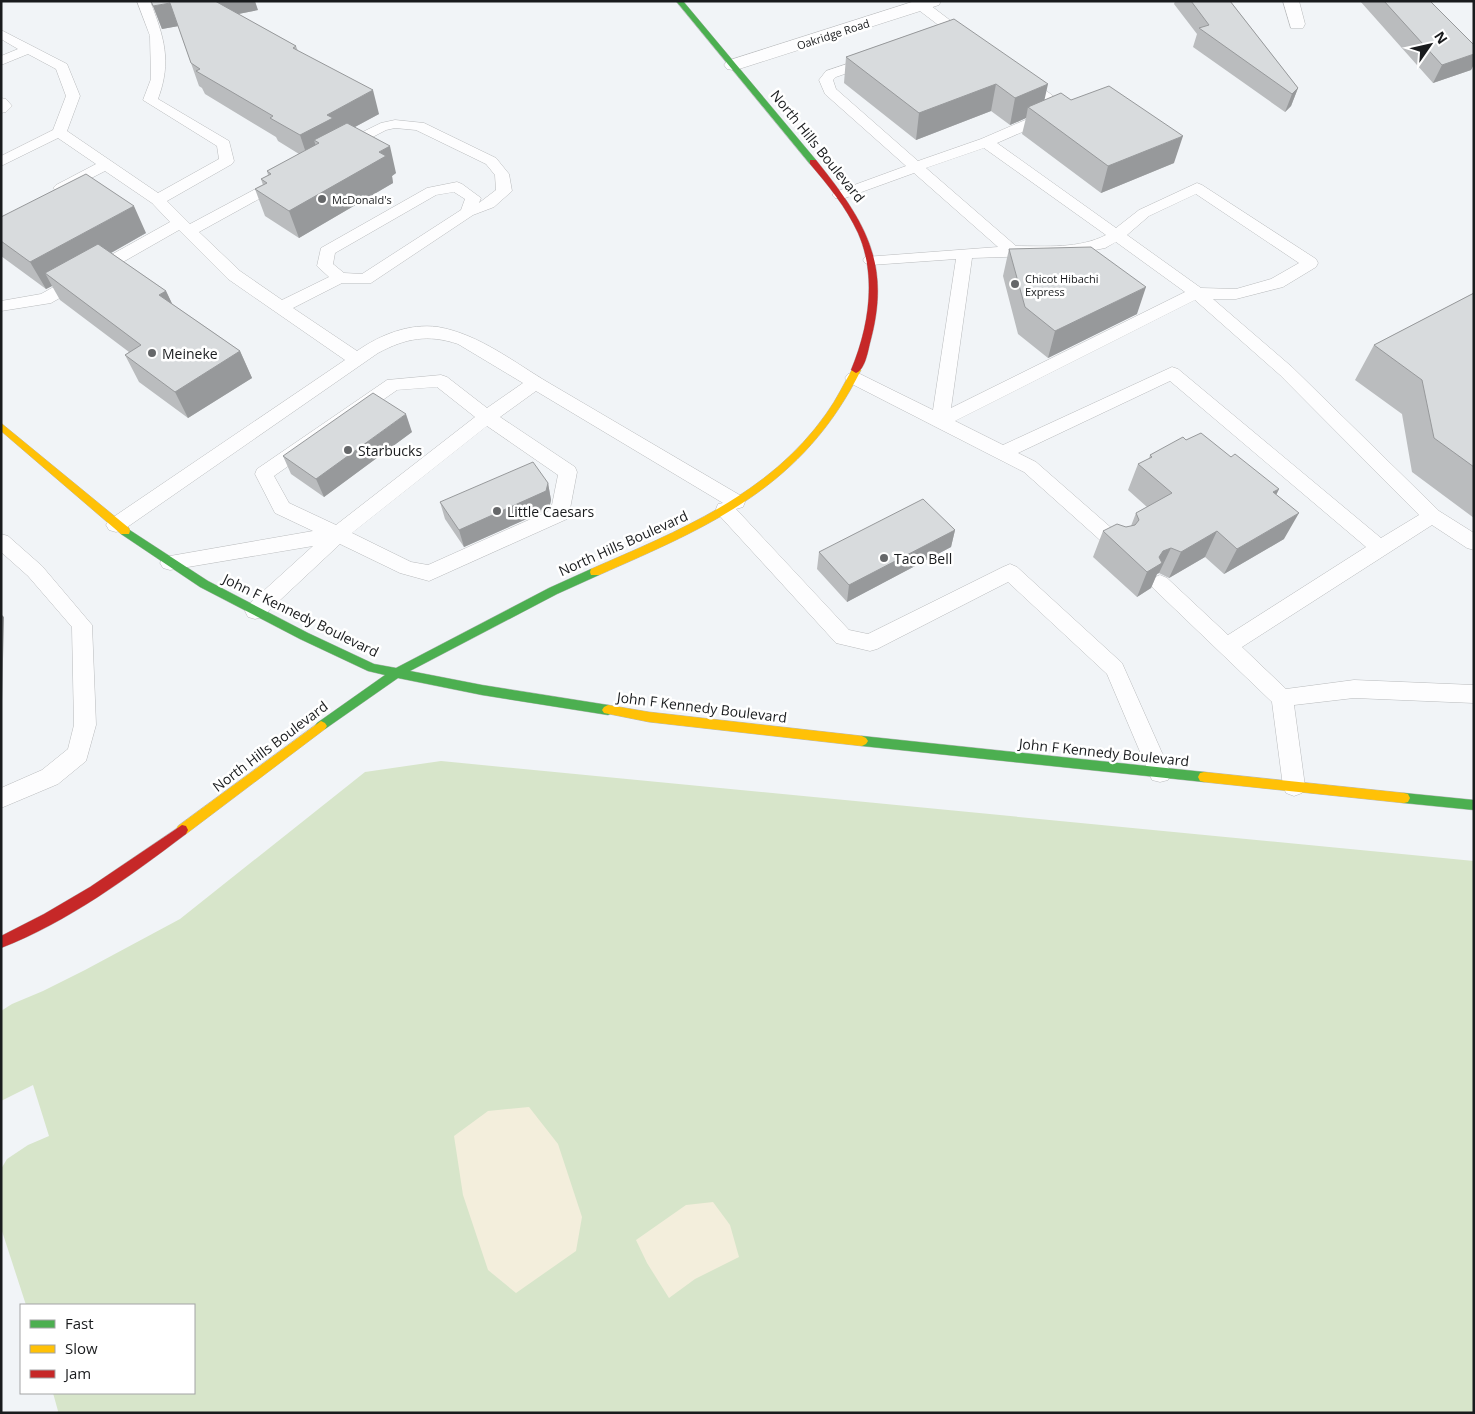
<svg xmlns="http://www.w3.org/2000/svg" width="1475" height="1414" font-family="'Open Sans',sans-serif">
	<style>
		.green { fill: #d7e5ca }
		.sand { fill: #f3eedc }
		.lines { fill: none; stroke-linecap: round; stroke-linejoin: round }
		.lane-casing { stroke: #b9bbbd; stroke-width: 1 }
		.street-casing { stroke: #b9bbbd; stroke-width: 1 }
		.fast-casing { stroke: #b9bbbd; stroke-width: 1 }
		.slow-casing { stroke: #b9bbbd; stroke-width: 1 }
		.jam-casing { stroke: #b9bbbd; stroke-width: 1 }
		.lane { fill: #fdfdfe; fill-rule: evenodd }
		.street { fill: #fdfdfe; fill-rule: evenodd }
		.fast { fill: #4caf50; fill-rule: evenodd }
		.slow { fill: #ffc107; fill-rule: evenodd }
		.jam { fill: #c62828; fill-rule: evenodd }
		.wall { fill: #babcbe }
		.shaded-wall { fill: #97999b }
		.building { fill: #d8dbdd; stroke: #97999b }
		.poi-dot { fill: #656769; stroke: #fff; stroke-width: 2 }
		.labels { text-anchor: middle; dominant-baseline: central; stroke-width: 5; stroke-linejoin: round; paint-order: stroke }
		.far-street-label { font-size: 11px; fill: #191b1d; stroke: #fff }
		.far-poi-label { font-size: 11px; fill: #191b1d; stroke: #fff; text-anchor: start }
		.street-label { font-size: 14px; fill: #191b1d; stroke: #fff }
		.poi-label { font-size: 14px; fill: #191b1d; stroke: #fff; text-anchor: start }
	</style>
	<rect width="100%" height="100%" fill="#f1f4f7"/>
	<!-- green -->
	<path class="green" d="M441,761L1474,861V1413H57L58,1411L53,1393H194V1305H26L1,1228V1169L7,1159L28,1145L49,1136L33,1085L1,1101V1011L12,1004L43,991L85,970L180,919L365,772Z"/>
	<!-- sand -->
	<path class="sand" d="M529,1107L558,1144L582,1217L576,1251L516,1293L488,1270L463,1195L454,1136L488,1111Z
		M713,1202L730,1225L739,1257L695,1279L669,1298L647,1263L636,1240L686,1205Z"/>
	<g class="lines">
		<!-- lane casing -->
		<g class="lane-casing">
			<path id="lane" d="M137,1H150C164,37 172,61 158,99L229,141L234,161L232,164L167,201L190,224L276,178H286L288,181L286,184L199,232L240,271L282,300L329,277L317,266L321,248L427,188L457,182L462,184L481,198L479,203L496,190L495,175L486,164L416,130L395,128L386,130L348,150H338L336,147L338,144L381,123L395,120L424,123L496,158L509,174L512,191L494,207L473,215L371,283H342L293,308L357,351C380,335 409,323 438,327C479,334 515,363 549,383C614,421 678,459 743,497L745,502L743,507L736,509L849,630L868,634L1003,567L1010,564L1017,567L1122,663L1171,773L1168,780L1160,782L1152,780L1107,674L1008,582L877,649L870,651L836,643L718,514L716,509L718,504L723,503L536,391L500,417L575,467L577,472L569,514L567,519L429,581L400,573L340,544L262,617L255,619L248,617L245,611L248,605L313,546L170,570L163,568L160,563L163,558L170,556L313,531L275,513L255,474L257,469L387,380L441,375L447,377L487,408L523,383L458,344C428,334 406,338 378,353L123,530L116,532L109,530L106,525L109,520L345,360L228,279L179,230L51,303L1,311V301L41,294L170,222L152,203L105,171L66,191H56L53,188L56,185L96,164L58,138L1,166V156L53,130L66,96L56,69L28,54L1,65V56L18,49L1,39V30L67,64L80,96L67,131L158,193L219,159L217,146L143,100L151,79L150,36ZM454,192L465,199L461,210L362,274L344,273L333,264L335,253L436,195ZM437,387L475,417L336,525L289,503L274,476L397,390ZM487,426L558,475L551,510L428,565L411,562L352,533Z
				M921,1L926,2L972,37L974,40L972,43H962L916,8L915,5L916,2Z
				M871,56L878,60L876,63L836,77L833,80L836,89L918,161L981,139L1053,108L1017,82L1015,79L1022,75L1027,76L1070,109L1068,112L997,143L1116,228L1139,210L1197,183L1202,185L1316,259L1318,263L1316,267L1283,287L1236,299H1213L1292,367L1439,511L1474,533V550L1467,548L1432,525L1242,647L1286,689L1354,680L1474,685V703L1354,698L1294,705L1305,786L1302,793L1294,796L1286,793L1283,786L1272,702L1153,588L1150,583L1153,578L1160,575L1167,578L1228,635L1366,547L1170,381L1018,453L1036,462L1124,539L1127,544L1124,549L1117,551L1110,549L1024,472L848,382L845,378L848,374L854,372L860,374L933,410L956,259L871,265L865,263L863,260L865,257L998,247L914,173L845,198H835L832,195L835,192L906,166L825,94L819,80L826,71ZM984,148L1106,235C1079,249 1046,246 1016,246L926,168ZM1196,194L1299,263L1271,279L1236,289L1201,288L1127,235L1149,216ZM1116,242L1185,292L951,408L972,258L1070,255L1105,248ZM1195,300L1280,375L1419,515L1381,538L1178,369L1172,367L1003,445L955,421Z
				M1,98L6,99L12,106L6,112L1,113Z
				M1,534L8,536L42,566L92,625L96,725L86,761L58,784L1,808V788L42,770L68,749L74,725L72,627L28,576L1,552Z"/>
		</g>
		<!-- street casing -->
		<g class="street-casing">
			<path id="street" d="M915,1H941L939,5L739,69L733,70L727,69L724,65L727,61Z
				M1283,1H1299L1305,24L1303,28H1291Z"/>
		</g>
		<!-- fast casing -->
		<g class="fast-casing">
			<path id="fast" d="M676,1H683L816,160V164H810Z
				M125,527L208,581L308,633L374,664L396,668L549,588L591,569H599L600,572L599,575L557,594L410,671L482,685L608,705L612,707L614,710L612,713L608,715L482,695L398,678L325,729H317L315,726L317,723L385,675L368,671L300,639L200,587L121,534L120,531L121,528Z
				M862,736L1204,772L1208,773L1210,777L1208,781L1204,782L862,746L858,744L856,741L858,738Z
				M1404,793L1474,800V810L1404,803L1400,802L1398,798L1400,794Z"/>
		</g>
		<!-- slow casing -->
		<g class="slow-casing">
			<path id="slow" d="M856,367L861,370C803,487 712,525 599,575H591L590,572L591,569C678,531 769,495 826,414C837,399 844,383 853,368Z
				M1,423L129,528L130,531L129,534H121L1,431Z
				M608,705L649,712L862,736L866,738L868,741L866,744L862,746L649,722L604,713L602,710L604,707Z
				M321,721L325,723L327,726L325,729L186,834L182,835L178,834L176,830L178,826Z
				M1204,772L1404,793L1408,794L1410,798L1408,802L1404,803L1204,782L1200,781L1198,777L1200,773Z"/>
		</g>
		<!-- jam casing -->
		<g class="jam-casing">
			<path id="jam" d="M810,160H816C865,221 892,263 870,343C868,351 865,370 856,373L851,370C869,327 877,276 858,233C846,207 828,185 810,164Z
				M182,825L186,826L188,830L186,834C129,877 68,922 1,948V936L44,914L90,887Z"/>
		</g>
		<!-- lane -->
		<use href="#lane" class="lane"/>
		<!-- street -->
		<use href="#street" class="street"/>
		<!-- fast -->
		<use href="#fast" class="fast"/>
		<!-- slow -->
		<use href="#slow" class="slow"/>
		<!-- jam -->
		<use href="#jam" class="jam"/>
	</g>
	<!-- wall -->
	<path class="wall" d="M1175,1H1230L1298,88L1291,106L1285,112L1193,47L1197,34L1174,4Z
		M1360,1H1430L1474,45V64L1471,70L1433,83Z
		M153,6L258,10L238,14L296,46L298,51L379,114L355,127L396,173L392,176L393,183L299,238L265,216L255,189L263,185L261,179L268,175L267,171L299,154L278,141L276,137L205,94L202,88L199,86L178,26L162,29Z
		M954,19L1045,100H1071L1174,163L1101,193L1022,134L1026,118L1010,125L991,111L916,140L844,83L846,57Z
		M1,217L146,233L111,253L166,291L172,304L240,351L252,378L188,418L139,382L125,355L129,352L60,300L52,286L46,289L1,256Z
		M1009,249L1137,314L1048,358L1018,334L1003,276Z
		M1474,293V518L1412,472L1402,414L1355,380L1374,345Z
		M412,432L324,497L291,474L283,456Z
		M1186,440L1231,457L1279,489L1276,495L1284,539L1224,574L1205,557L1169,578L1159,573L1157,574L1151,588L1137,597L1093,557L1103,531L1131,526L1136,513L1147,507L1128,490L1138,464L1149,459L1150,455Z
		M548,483L551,500L549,509L464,547L445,519L440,502Z
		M955,530L951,547L847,602L817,569L819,552Z"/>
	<!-- shaded-wall -->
	<path class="shaded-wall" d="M207,1H255L258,10L213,19Z
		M170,3L179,26L162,29L153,6Z
		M1474,54V64L1471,70L1433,83L1442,65Z
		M996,84L991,111L916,140L919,113Z
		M1048,84L1042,111L1028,107L1026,118L1010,125L1015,98Z
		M1298,88L1291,106L1285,112L1292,94Z
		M373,90L379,114L338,136L319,143L314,140L318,153L308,159L300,135L327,115Z
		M1183,136L1174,163L1101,193L1108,166Z
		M390,146L396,173L392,176L393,183L299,238L289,211L379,152Z
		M134,206L146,233L58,283L45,273L52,286L46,289L30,262Z
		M1146,287L1137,314L1048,358L1055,331Z
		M166,291L179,318L159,295Z
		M240,351L252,378L188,418L175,392Z
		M406,414L412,432L324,497L316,479Z
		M548,483L551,500L549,509L464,547L459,530Z
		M1279,489L1266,515L1273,492Z
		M1299,513L1284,539L1224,574L1237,549Z
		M955,530L951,547L847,602L849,585Z
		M1217,531L1205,557L1169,578L1181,552Z
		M1171,548L1159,573L1157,574L1151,588L1137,597L1147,572L1163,551Z
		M1,614L4,617L1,743Z"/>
	<!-- building -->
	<path class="building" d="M151,1H215L296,46L293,48L373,90L327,115L333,118L300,135L270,118L273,116L196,71L200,69L191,63L170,3L153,6Z
		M1191,1H1230L1298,88L1292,94L1199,28L1209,25Z
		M1384,1H1430L1474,45V54L1442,65Z
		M954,19L1048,84L1015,98L996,84L919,113L846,57Z
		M1109,86L1183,136L1108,166L1028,107L1061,93L1071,100Z
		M347,123L390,146L379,152L386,156L289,211L255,189L267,183L261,179L271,174L267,171L319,143L314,140Z
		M86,174L134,206L30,262L1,241V217Z
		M98,244L166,291L159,295L240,351L175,392L125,355L141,345L45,273Z
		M1091,247L1146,287L1055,331L1025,307L1009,249Z
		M1474,293V467L1434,438L1422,380L1374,345Z
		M373,393L406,414L316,479L283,456Z
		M1201,433L1231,457L1235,454L1279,489L1273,492L1299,513L1237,549L1217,531L1181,552L1171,548L1163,551L1159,557L1162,563L1147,572L1103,531L1117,524L1126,527L1135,525L1139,520L1136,513L1172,493L1138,464L1152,457L1150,455L1183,437L1186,440Z
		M533,462L548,483L546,491L459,530L440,502Z
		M923,499L955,530L849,585L819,552Z"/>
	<!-- markers -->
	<g class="poi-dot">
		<circle cx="322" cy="199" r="5"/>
		<circle cx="1015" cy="284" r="5"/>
		<circle cx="152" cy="353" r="5"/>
		<circle cx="348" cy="450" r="5"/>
		<circle cx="497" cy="511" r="5"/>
		<circle cx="884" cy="558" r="5"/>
	</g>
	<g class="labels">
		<!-- far-street labels -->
		<g class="far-street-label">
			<text transform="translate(833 34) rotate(-18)">Oakridge Road</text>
		</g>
		<!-- far-poi labels -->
		<g class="far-poi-label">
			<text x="332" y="199">McDonald's</text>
			<text x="1025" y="278">Chicot Hibachi<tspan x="1025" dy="13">Express</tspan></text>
		</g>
		<!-- street labels -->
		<g class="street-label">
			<text transform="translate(818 146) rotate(51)">North Hills Boulevard</text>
			<text transform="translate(623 543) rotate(-24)">North Hills Boulevard</text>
			<text transform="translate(301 615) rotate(26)">John F Kennedy Boulevard</text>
			<text transform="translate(702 707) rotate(7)">John F Kennedy Boulevard</text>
			<text transform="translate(270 746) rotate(-37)">North Hills Boulevard</text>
			<text transform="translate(1104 752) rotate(6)">John F Kennedy Boulevard</text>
		</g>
		<!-- poi labels -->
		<g class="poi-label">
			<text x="162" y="353">Meineke</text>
			<text x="358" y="450">Starbucks</text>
			<text x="507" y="511">Little Caesars</text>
			<text x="894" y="558">Taco Bell</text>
		</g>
	</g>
	<!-- border -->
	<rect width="1475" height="1414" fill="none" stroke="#191b1d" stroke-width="5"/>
	<!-- legend -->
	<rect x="20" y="1304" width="175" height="90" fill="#ffffff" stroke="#a3a4a5"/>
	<rect x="30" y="1320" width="25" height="8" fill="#4caf50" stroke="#a3a4a5"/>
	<text x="65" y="1329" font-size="15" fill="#191b1d">Fast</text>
	<rect x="30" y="1345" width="25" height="8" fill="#ffc107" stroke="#a3a4a5"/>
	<text x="65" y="1354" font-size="15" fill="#191b1d">Slow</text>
	<rect x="30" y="1370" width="25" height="8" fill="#c62828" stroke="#a3a4a5"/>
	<text x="65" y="1379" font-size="15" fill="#191b1d">Jam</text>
	<!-- north arrow -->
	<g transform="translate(1430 45) rotate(56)" stroke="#ffffff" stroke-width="4" paint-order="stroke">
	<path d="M0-4L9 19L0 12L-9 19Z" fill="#191b1d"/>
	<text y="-8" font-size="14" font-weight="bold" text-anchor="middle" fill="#191b1d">N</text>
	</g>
</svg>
